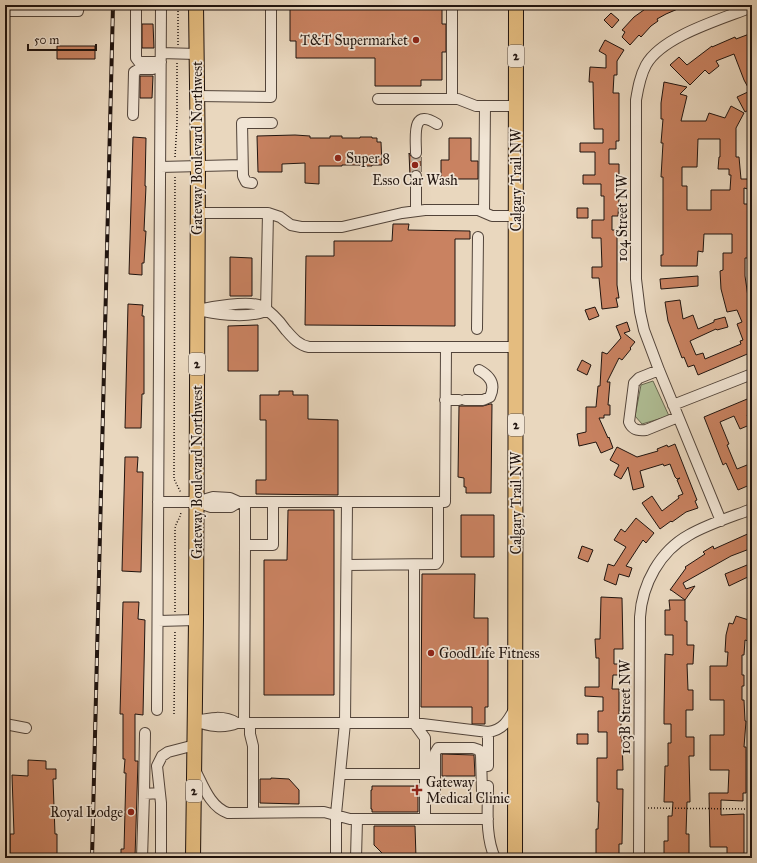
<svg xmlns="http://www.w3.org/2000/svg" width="757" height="863" font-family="'IM FELL Great Primer',serif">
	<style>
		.green { fill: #b0bf96; stroke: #686952 }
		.building { fill: #c98261; stroke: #1f130e; fill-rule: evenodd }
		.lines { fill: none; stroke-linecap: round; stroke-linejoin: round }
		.minor-tunnel { stroke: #c1b09b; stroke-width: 10; stroke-dasharray: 10 5; stroke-linecap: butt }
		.minor-casing { stroke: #52443a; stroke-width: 12 }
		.highway-casing { stroke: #1f130e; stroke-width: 16 }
		.path { stroke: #1f130e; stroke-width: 1.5; stroke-dasharray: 1 2; stroke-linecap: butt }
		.minor { stroke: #f1e5d5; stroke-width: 10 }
		.highway { stroke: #e4bc7f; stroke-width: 14 }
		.rail-casing { stroke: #1f130e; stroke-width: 4 }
		.rail { stroke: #f1e5d5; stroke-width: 2.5; stroke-dasharray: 8; stroke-linecap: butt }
		.poi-dot { fill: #8f2418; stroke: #f1e5d5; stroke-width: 1.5 }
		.labels { text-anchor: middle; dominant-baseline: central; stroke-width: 3.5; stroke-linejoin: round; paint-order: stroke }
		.shield { fill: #f1e5d5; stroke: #5e524a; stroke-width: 1 }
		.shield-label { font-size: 13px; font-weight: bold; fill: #1f130e }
		.poi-label { font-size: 14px; fill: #1f130e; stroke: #f1e5d5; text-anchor: start }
		.street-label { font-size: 14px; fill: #1f130e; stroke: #f1e5d5 }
	</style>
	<rect width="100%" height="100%" fill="#e9d7be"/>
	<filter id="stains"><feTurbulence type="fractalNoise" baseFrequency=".005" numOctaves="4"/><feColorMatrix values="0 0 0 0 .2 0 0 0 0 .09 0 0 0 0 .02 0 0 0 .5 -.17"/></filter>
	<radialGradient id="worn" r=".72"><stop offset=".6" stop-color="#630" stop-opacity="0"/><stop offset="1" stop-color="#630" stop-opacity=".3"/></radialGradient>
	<!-- green -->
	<path class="green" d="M653,381L669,416L642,424L635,416L641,385Z"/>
	<!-- building -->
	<path class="building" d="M290,5H442V24H446V52H442V80H421V86H375V58H296V41H290Z
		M655,5H687L666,14L657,19L658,21L651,26L641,37L639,35L630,45L622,37L625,32L622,30L634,17L648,7L649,8Z
		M611,13L619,20L612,28L604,20Z
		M142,24H153L154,48H142Z
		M752,33V108L745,112L737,97L750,91L744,80L734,54L716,61L719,66L709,74L705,70L690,85L670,65L679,57L687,65L712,46V47L735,37L736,39Z
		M605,40L624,50L617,61V75H614L613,93H619V141H616V149H609V164H619V174H615L617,198H619L618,216H612V230H617V285L619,298H616L618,307L602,309L599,278H592V267H602L601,238H592V220H604V196H601V184H583V175H595V152H580V143H603V129H594L593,82H589L590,67L606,68V55L599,51Z
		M57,46H95V59H57Z
		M153,76L152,98H140V76Z
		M664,82L687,87L680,94L687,96L681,121H706L709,113L725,118L731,106L744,113L736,128V157H739L741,179H748V189L744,188V204H748V258H745V276L748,297H749L751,307H749L752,316V352L698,375L694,365L688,367L684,357L682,358L668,321L665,302L680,300L683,319L693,315L698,329L714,322V320L725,317L728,327L717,330L716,329L690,341L696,355L703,353L705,359L741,344L740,341L743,340L737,324L742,322L737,310L727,312L721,289L720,271L723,270V253H732V234H704L703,252L698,251L697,266H661V255H663V177H661L663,143H661L663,119H661V103ZM698,139H720V157H719L718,169H729V175H731L730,190H711V210H687V186H682V167H697Z
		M295,135L310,136V138H330V136H342V138H360V137H372V138H377V142H381L382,165H372V166H360V165H342V166H319V184L305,183V163L282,164V172H258L257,136Z
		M133,137L146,138L145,186H146L144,231H146L144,263H142V275L129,274Z
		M449,138H471V161H478V179H441V160H449Z
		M409,153L413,159H417L421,157V172L416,170H413L411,172L410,176Z
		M577,208H588V218H577Z
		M393,224H409L408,230L470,231V239H455V326L305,325L306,256H334V241H392Z
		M230,257L252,258V296H230Z
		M698,276V286L661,289L660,279Z
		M128,304L143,305L142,316H144V394H142L141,428H125Z
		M595,307L599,316L589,320L585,310Z
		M627,322L630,331L624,333L635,342L630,348L631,349L622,360L619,358L607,382H610L608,405H610V415H604V418H599L608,438L609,437L613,448L601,453L596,442L579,446L577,434L586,432V407H596L598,386H600L602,352L607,354L621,338L616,326Z
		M258,325V371H228V326Z
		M582,360L591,365L587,375L577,370Z
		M279,391H293V395H308V419L338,420V495L256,494V480H266V420H260V395H279Z
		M752,397V413L747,415L752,424L740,429L734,416L720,422L729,444L727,445L737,469L752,463V484L738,490L726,463L723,465L704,417Z
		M490,404H492L491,493H466V487H464V478L458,477L459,406H483Z
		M675,444L697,500L695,501L698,508L686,512L672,522L671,521L660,529L642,503L652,496L662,511L679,498L678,496L683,494L677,480L680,478L677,479L675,477L670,464L664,466L663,464L640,471L644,487L633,490L628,467L621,479L614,475L619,465L610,460L617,447L637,457L658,451L657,449L667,445L668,447Z
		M125,457H138L137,472H143L141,572L122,571Z
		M288,510H334V695H264V560H287Z
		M461,515H494V557H461Z
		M636,518L654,533L646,543L643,540L626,566L632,568L629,577L619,574L616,585L604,580L608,564L614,566L626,547L614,540L621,529L625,532Z
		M752,532V548L731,556L683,583L686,589L695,586L685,600L671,590H670L686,568L685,567L705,554L703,552L713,546L714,549Z
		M582,546L593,550L588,562L578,558Z
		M752,563V575L729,586L725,574Z
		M422,574H475L474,618H488V707H485V724H472V707H421Z
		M601,597L622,598L623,649H614V664H622V675H613L612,689H619V722H621V738H622L623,770H617V789H623L622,844H619V858H596V829H598L599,802H597V758H607V732H598V711H603V697L585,696V687H599V658H596L595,639H600Z
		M669,600H685V621H687V645H694L693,664H687L688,690H693V710H686V737H694V756H689L690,802H687L686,834H689V858H672V854H664V841H668V816H672L673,802H664L665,766H668V743H671V724H664V712L665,654L673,655V635H665V610H670Z
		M123,602H139L138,619L145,620L143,715L135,714V761H138L135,857L133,858H121V849H124L126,773H124L125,759H123V714H120Z
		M736,616L752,621V629L748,641L745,640L744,655H742V675H744V686H742V700H744L745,721H746L744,747H746V793H743V801L721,800V815L744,814V855H727V847H710L709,793H728L729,770H710V735H724V700H710V666H727L728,652H725L726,635L729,623L733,624Z
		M577,734H588V744H577Z
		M442,754L474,755L475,776H442Z
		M28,760L46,761V769H56V779H53L55,834H57V858H10V834H14L12,775L28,776Z
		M271,778L289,779L299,790V804L260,803V779H271Z
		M372,786H418V812H372V809H371V790H372Z
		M374,826H415L416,858L385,856L374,845Z"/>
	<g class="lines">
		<!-- minor-tunnel -->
		<path class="minor-tunnel" d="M416,176V153"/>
		<!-- minor casing -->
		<g class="minor-casing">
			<path id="minor" d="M136,5V58L139,62H161
				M5,11H78L79,5
				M161,53L196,54
				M197,96L271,97V5
				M378,99H458L476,106H516
				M452,99V5
				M133,115L134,72L139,69H153
				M416,153C416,137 411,107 437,124
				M160,167L242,165
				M252,183L246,182L243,176L242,123H272
				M416,210V176
				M484,212L485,106
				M197,213H268L266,311
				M268,213L280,217L291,225L301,227H342L402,213L425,210H478L492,216H516
				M197,310C210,307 249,300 261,306C271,312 278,319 285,329C292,337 298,345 309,347H516
				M203,311C224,315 247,318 266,311
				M477,329L478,237
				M659,370L639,378L634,383L629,422C632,430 638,431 646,430L678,417
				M445,400H459
				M465,400H483L490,397C496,384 490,376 479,370
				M673,405L752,374
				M158,502H196L213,497L230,498L239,502H445L446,347
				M196,502L211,507H231L239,502
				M245,502V545H273V502
				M721,521L659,370L644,330L640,312L636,279V100C638,88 640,76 646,65C662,36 722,19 752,7
				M347,565L436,564L438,561V502
				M414,565V723L425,738V819
				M158,621L196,620
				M157,710L161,5
				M195,721C209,726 223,729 237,723H414L488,732C503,730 508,721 515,708
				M195,721C209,718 224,715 237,723
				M244,723L245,545
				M250,723V734L253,746V812
				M5,724L26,728
				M488,732V766
				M195,770C203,785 210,807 228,813L324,812L350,819H488
				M340,774H425
				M488,786C488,810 485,836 495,858
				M435,792V753L438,748H473L479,750L481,755L482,792H488
				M144,794L145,733
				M142,858L144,794L160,793
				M161,858V803L157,766L162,756L168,752L195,745
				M336,858V814L345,723L347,502
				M356,858L357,819
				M639,858L640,617C642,584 660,551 689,535C708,524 731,517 752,509"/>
		</g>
		<!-- highway casing -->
		<g class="highway-casing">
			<path id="highway" d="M193,858L196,620L198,165L196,5
				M515,858L516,5"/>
		</g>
		<!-- path -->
		<path class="path" d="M178,45V5
			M175,157L177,123V63
			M175,177L174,479L181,493
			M175,612V530C175,523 181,518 181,511
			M174,714L175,630
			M648,808L752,809"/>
		<!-- minor -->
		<use href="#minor" class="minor"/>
		<!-- highway -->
		<use href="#highway" class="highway"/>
		<!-- rail casing -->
		<g class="rail-casing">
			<path id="rail" d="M92,858L113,5"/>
		</g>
		<!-- rail -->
		<use href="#rail" class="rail"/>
	</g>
	<!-- markers -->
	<g class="poi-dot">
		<circle cx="416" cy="40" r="4"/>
		<circle cx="338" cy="158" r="4"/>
		<circle cx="415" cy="165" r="4"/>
		<circle cx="431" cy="653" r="4"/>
		<path d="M415 784h4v4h4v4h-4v4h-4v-4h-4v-4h4z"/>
		<circle cx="131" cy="812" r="4"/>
	</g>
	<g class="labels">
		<!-- shield labels -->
		<g class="shield">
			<rect x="508" y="45" width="16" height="22" rx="3"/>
			<rect x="189" y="353" width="16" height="22" rx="3"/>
			<rect x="508" y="414" width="16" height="22" rx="3"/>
			<rect x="186" y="780" width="16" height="22" rx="3"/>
		</g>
		<g class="shield-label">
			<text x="516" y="56">2</text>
			<text x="197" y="364">2</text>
			<text x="516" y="425">2</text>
			<text x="194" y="791">2</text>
		</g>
		<!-- poi labels -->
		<g class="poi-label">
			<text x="408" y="40" text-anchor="end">T&amp;T Supermarket</text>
			<text x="346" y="158">Super 8</text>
			<text x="415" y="180" text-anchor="middle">Esso Car Wash</text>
			<text x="439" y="653">GoodLife Fitness</text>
			<text x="426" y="782">Gateway<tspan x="426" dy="16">Medical Clinic</tspan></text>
			<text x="123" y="812" text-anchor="end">Royal Lodge</text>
		</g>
		<!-- street labels -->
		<g class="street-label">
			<text transform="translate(197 148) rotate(-90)">Gateway Boulevard Northwest</text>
			<text transform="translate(516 180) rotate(-90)">Calgary Trail NW</text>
			<text transform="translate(622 218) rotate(-90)">104 Street NW</text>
			<text transform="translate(197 472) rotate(-90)">Gateway Boulevard Northwest</text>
			<text transform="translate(516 503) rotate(-90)">Calgary Trail NW</text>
			<text transform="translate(625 707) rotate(-90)">103B Street NW</text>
		</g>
	</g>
	<!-- margin -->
	<rect width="757" height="863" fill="none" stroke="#e9d7be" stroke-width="20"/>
	<rect x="6" y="6" width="745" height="851" fill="none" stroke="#1f130e" stroke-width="2"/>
	<rect x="10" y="10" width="737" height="843" fill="none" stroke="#1f130e"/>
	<!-- scale -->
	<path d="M28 44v6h68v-6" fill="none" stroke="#1f130e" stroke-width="2"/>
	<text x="34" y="44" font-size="12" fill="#1f130e" stroke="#f1e5d5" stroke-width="3" paint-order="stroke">50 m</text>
	<rect width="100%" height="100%" filter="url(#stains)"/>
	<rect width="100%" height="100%" fill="url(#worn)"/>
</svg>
